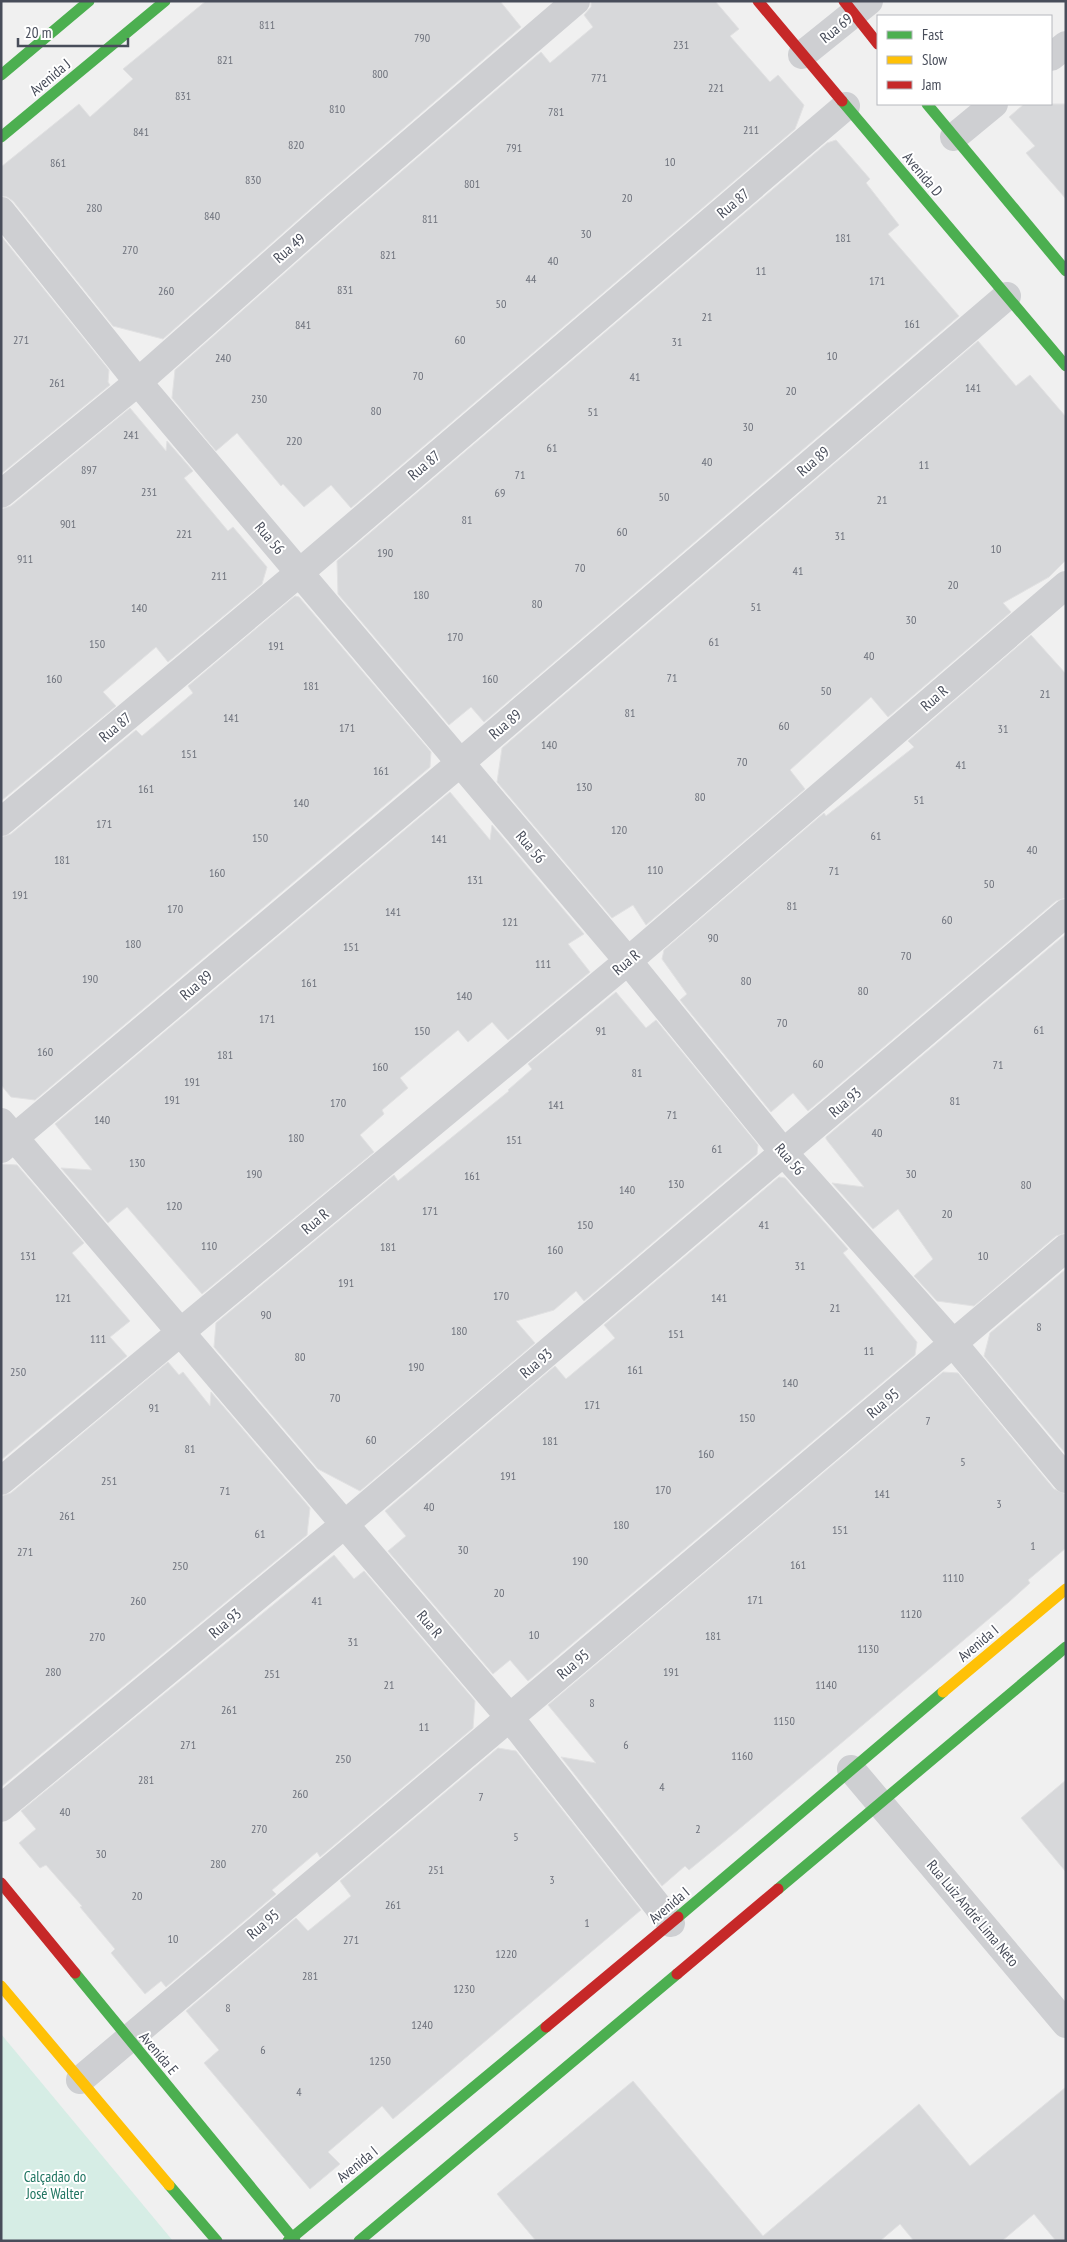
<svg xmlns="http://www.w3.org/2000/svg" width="1067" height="2242" font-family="'PT Sans Narrow',sans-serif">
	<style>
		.green { fill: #d6ede5 }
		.building { fill: #d7d8da; stroke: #e1e1e2 }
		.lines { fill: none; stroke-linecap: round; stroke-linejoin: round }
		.street { stroke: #cecfd2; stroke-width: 28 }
		.fast { stroke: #4caf50; stroke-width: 11 }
		.slow { stroke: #ffc107; stroke-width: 11 }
		.jam { stroke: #c62828; stroke-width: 11 }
		.labels { text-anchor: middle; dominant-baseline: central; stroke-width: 4; stroke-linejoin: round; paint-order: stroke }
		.number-label { font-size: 12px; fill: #6d717b }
		.street-label { font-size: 15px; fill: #484d5a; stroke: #fff }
		.park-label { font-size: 15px; fill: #207561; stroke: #fff }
	</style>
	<rect width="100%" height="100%" fill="#f0f0f0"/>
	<!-- green -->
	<path class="green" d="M1,2034L173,2241H1Z"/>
	<!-- building -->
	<path class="building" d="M206,1H500L521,27L326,195L163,339L113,326L13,201L7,197L1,196V167L79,104L90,117L133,79L123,69Z
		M591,1H715L739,29L730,36L770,82L778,75L804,105L795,129L351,508L331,485L304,507L283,484L281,486L237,433L216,451L172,398L175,370L346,219L541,52L550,63L593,27L584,15L591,7Z
		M1024,104H1066V199L1026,153L1035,146L1009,117Z
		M836,140L870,179L866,183L899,225L888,234L959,316L484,722L471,707L449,725L338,594L337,561L827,143Z
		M1,236L109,370L108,382L110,385L1,474Z
		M978,341L1016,386L1030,375L1066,417V560L1049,577L1003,603L1011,612L888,717L871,697L790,770L805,789L646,925L633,905L612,918L497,782L502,748Z
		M130,408L166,451L167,441L193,471L184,478L228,531L233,527L267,567L262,584L168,662L156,647L103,692L116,706L1,801V509L11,506Z
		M295,596L299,597L431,752L430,767L35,1100L11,1097L1,1085V837L11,834L136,730L142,736L193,693L188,686Z
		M1031,635L1066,674V898L1056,901L808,1111L793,1093L771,1112L680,1000L687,994L662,959L664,950L824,813L826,816L914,747L908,741Z
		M450,792L490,840L492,825L584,934L568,944L590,972L508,1040L492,1022L468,1042L458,1030L400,1078L408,1088L382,1110L384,1114L360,1135L374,1152L202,1294L127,1207L108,1223L61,1168L92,1170L55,1124Z
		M1066,934V1233L1056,1236L974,1306L937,1301L914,1276L933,1259L898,1209L873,1229L832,1183L864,1187L826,1139V1137Z
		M616,992L646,1028L656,1020L758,1145L757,1154L584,1301L576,1291L554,1310L516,1321L535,1343L360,1491L318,1469L214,1347L216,1323L394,1175L398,1181L509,1091L508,1090L532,1069L528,1064Z
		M1,1164L17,1165L84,1243L72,1253L130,1321L110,1337L127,1356L1,1460Z
		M779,1177L785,1178L848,1249L843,1253L917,1342L915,1355L528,1681L510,1660L493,1674L388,1551L406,1536L385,1511L555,1366L566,1379L615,1338L604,1325Z
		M1066,1269V1454L984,1356L990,1333Z
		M168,1362L179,1375L183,1372L210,1406L211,1392L310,1508L307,1535L1,1787V1496L11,1493Z
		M943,1372L958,1373L1054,1489L1066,1494V1548L1028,1580L1030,1583L1009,1602L738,1830L689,1870L685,1866L662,1886L561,1757L596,1763L548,1705Z
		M334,1555L354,1579L364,1571L475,1701L473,1728L320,1857L317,1852L272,1890L276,1894L166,1987L161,1981L145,1994L111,1953L115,1949L80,1907L82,1906L46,1865L40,1868L19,1843L36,1829L21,1811Z
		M498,1748L516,1751L641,1910L393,2119L382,2106L328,2152L340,2164L310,2189L204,2063L219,2050L186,2011L296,1918L308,1931L351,1896L340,1881Z
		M1066,1780V1872L1021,1818Z
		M633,2081L763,2236L919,2104L970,2166L1066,2087V2241H1056L1034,2214L1002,2241H914L900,2224L880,2241H536L497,2194Z"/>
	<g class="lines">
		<!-- street -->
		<path class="street" d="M802,55L869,1
			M1051,57L1066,45
			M954,137L994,104
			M1,211L138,382L628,961L784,1153L953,1343L1066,1479
			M1,494L138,382L336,207L576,1
			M1,822L299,573L846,106
			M1,1122L510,1718L671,1923
			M1,1149L460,763L1007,296
			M1,1481L628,961L1066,585
			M851,1769L1066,2024
			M1,1808L345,1524L1066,913
			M80,2080L1066,1248"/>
		<!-- fast -->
		<path class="fast" d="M1,75L89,1
			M842,101L1066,366
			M927,104L1066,271
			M1,137L165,1
			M778,1889L1066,1647
			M678,1917L943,1692
			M75,1973L295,2241
			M169,2185L217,2241
			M288,2241L546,2027
			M359,2241L677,1974"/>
		<!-- slow -->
		<path class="slow" d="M943,1692L1066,1589
			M1,1986L169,2185"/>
		<!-- jam -->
		<path class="jam" d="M758,1L842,101
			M844,1L878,44
			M1,1883L75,1973
			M677,1974L778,1889
			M546,2027L678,1917"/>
	</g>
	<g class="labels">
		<!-- number labels -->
		<g class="number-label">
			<text x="267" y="24">811</text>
			<text x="422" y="37">790</text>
			<text x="681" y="44">231</text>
			<text x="225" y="59">821</text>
			<text x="380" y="73">800</text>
			<text x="599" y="77">771</text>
			<text x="716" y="87">221</text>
			<text x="183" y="95">831</text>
			<text x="337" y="108">810</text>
			<text x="556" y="111">781</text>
			<text x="751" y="129">211</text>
			<text x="141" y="131">841</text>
			<text x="296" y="144">820</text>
			<text x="514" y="147">791</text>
			<text x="670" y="161">10</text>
			<text x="58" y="162">861</text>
			<text x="253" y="179">830</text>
			<text x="472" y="183">801</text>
			<text x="627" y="197">20</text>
			<text x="94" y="207">280</text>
			<text x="212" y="215">840</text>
			<text x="430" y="218">811</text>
			<text x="586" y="233">30</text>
			<text x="843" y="237">181</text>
			<text x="130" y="249">270</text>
			<text x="388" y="254">821</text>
			<text x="553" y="260">40</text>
			<text x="761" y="270">11</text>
			<text x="531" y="278">44</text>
			<text x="877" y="280">171</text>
			<text x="345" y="289">831</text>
			<text x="166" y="290">260</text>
			<text x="501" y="303">50</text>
			<text x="707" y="316">21</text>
			<text x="912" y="323">161</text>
			<text x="303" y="324">841</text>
			<text x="21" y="339">271</text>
			<text x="460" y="339">60</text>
			<text x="677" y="341">31</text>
			<text x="832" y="355">10</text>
			<text x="223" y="357">240</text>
			<text x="418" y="375">70</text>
			<text x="635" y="376">41</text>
			<text x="57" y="382">261</text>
			<text x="973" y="387">141</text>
			<text x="791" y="390">20</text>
			<text x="259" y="398">230</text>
			<text x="376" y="410">80</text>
			<text x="593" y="411">51</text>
			<text x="748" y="426">30</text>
			<text x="131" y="434">241</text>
			<text x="294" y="440">220</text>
			<text x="552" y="447">61</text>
			<text x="707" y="461">40</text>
			<text x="924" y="464">11</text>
			<text x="89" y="469">897</text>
			<text x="520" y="474">71</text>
			<text x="149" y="491">231</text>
			<text x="500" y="492">69</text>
			<text x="664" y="496">50</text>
			<text x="882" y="499">21</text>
			<text x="467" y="519">81</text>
			<text x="68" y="523">901</text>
			<text x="622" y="531">60</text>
			<text x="184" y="533">221</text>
			<text x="840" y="535">31</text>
			<text x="996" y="548">10</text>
			<text x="385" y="552">190</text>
			<text x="25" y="558">911</text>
			<text x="580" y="567">70</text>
			<text x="798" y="570">41</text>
			<text x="219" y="575">211</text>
			<text x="953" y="584">20</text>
			<text x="421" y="594">180</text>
			<text x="537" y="603">80</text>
			<text x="756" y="606">51</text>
			<text x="139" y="607">140</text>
			<text x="911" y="619">30</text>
			<text x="455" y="636">170</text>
			<text x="714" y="641">61</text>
			<text x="97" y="643">150</text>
			<text x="276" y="645">191</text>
			<text x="869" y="655">40</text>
			<text x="672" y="677">71</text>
			<text x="54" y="678">160</text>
			<text x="490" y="678">160</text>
			<text x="311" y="685">181</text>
			<text x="826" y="690">50</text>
			<text x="1045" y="693">21</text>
			<text x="630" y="712">81</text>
			<text x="231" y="717">141</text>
			<text x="784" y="725">60</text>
			<text x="347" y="727">171</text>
			<text x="1003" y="728">31</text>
			<text x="549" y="744">140</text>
			<text x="189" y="753">151</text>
			<text x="742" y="761">70</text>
			<text x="961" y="764">41</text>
			<text x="381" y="770">161</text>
			<text x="584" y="786">130</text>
			<text x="146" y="788">161</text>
			<text x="700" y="796">80</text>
			<text x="919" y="799">51</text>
			<text x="301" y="802">140</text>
			<text x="104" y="823">171</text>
			<text x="619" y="829">120</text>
			<text x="876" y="835">61</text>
			<text x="260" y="837">150</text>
			<text x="439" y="838">141</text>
			<text x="1032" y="849">40</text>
			<text x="62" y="859">181</text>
			<text x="655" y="869">110</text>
			<text x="834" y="870">71</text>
			<text x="217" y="872">160</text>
			<text x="475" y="879">131</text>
			<text x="989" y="883">50</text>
			<text x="20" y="894">191</text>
			<text x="792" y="905">81</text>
			<text x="175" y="908">170</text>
			<text x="393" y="911">141</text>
			<text x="947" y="919">60</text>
			<text x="510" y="921">121</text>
			<text x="713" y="937">90</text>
			<text x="133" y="943">180</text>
			<text x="351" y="946">151</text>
			<text x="906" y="955">70</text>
			<text x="543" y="963">111</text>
			<text x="90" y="978">190</text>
			<text x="746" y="980">80</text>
			<text x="309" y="982">161</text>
			<text x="863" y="990">80</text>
			<text x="464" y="995">140</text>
			<text x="267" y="1018">171</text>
			<text x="782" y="1022">70</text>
			<text x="1039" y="1029">61</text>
			<text x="422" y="1030">150</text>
			<text x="601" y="1030">91</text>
			<text x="45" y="1051">160</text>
			<text x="225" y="1054">181</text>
			<text x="818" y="1063">60</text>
			<text x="998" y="1064">71</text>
			<text x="380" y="1066">160</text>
			<text x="637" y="1072">81</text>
			<text x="192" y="1081">191</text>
			<text x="172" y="1099">191</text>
			<text x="955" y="1100">81</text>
			<text x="338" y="1102">170</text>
			<text x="556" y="1104">141</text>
			<text x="672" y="1114">71</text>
			<text x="102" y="1119">140</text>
			<text x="877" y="1132">40</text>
			<text x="296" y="1137">180</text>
			<text x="514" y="1139">151</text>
			<text x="717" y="1148">61</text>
			<text x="137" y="1162">130</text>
			<text x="254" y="1173">190</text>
			<text x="911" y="1173">30</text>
			<text x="472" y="1175">161</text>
			<text x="676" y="1183">130</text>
			<text x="1026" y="1184">80</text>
			<text x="627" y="1189">140</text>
			<text x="174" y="1205">120</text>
			<text x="430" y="1210">171</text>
			<text x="947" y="1213">20</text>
			<text x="585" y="1224">150</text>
			<text x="764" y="1224">41</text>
			<text x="209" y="1245">110</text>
			<text x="388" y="1246">181</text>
			<text x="555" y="1249">160</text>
			<text x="28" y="1255">131</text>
			<text x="983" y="1255">10</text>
			<text x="800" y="1265">31</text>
			<text x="346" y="1282">191</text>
			<text x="501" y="1295">170</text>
			<text x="63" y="1297">121</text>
			<text x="719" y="1297">141</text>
			<text x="835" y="1307">21</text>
			<text x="266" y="1314">90</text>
			<text x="1039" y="1326">8</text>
			<text x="459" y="1330">180</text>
			<text x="676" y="1333">151</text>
			<text x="98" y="1338">111</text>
			<text x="869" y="1350">11</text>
			<text x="300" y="1356">80</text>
			<text x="416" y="1366">190</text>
			<text x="635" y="1369">161</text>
			<text x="18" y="1371">250</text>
			<text x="790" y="1382">140</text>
			<text x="335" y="1397">70</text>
			<text x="592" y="1404">171</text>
			<text x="154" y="1407">91</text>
			<text x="747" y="1417">150</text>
			<text x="928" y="1420">7</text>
			<text x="371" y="1439">60</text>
			<text x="550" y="1440">181</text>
			<text x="190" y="1448">81</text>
			<text x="706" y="1453">160</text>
			<text x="963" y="1461">5</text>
			<text x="508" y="1475">191</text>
			<text x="109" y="1480">251</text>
			<text x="663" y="1489">170</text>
			<text x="225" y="1490">71</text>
			<text x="882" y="1493">141</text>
			<text x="999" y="1503">3</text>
			<text x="429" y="1506">40</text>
			<text x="67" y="1515">261</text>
			<text x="621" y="1524">180</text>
			<text x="840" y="1529">151</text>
			<text x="260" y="1533">61</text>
			<text x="1033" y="1545">1</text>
			<text x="463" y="1549">30</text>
			<text x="25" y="1551">271</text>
			<text x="580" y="1560">190</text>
			<text x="798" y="1564">161</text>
			<text x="180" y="1565">250</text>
			<text x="953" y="1577">1110</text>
			<text x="499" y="1592">20</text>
			<text x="755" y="1599">171</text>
			<text x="138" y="1600">260</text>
			<text x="317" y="1600">41</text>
			<text x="911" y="1613">1120</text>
			<text x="534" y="1634">10</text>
			<text x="713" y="1635">181</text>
			<text x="97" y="1636">270</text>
			<text x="353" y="1641">31</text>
			<text x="868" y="1648">1130</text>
			<text x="53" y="1671">280</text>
			<text x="671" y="1671">191</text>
			<text x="272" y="1673">251</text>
			<text x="389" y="1684">21</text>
			<text x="826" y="1684">1140</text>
			<text x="592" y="1702">8</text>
			<text x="229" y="1709">261</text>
			<text x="784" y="1720">1150</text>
			<text x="424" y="1726">11</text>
			<text x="188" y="1744">271</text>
			<text x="626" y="1744">6</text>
			<text x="742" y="1755">1160</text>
			<text x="343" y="1758">250</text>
			<text x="146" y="1779">281</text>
			<text x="662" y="1786">4</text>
			<text x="300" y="1793">260</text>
			<text x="481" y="1796">7</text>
			<text x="65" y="1811">40</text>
			<text x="259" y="1828">270</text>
			<text x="698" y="1828">2</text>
			<text x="516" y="1836">5</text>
			<text x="101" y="1853">30</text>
			<text x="218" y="1863">280</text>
			<text x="436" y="1869">251</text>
			<text x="552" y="1879">3</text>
			<text x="137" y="1895">20</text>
			<text x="393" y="1904">261</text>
			<text x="587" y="1922">1</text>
			<text x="173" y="1938">10</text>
			<text x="351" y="1939">271</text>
			<text x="506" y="1953">1220</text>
			<text x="310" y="1975">281</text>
			<text x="464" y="1988">1230</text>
			<text x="228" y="2007">8</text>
			<text x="422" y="2024">1240</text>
			<text x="263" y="2049">6</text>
			<text x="380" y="2060">1250</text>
			<text x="299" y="2091">4</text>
		</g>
		<!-- street labels -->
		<g class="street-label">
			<text transform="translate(836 28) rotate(-39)">Rua 69</text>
			<text transform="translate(50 77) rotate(-40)">Avenida J</text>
			<text transform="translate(923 174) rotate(50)">Avenida D</text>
			<text transform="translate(733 203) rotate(-40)">Rua 87</text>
			<text transform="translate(289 248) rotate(-41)">Rua 49</text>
			<text transform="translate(813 461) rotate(-40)">Rua 89</text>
			<text transform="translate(424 465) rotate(-40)">Rua 87</text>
			<text transform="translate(270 538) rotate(50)">Rua 56</text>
			<text transform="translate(934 698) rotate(-41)">Rua R</text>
			<text transform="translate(505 724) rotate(-40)">Rua 89</text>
			<text transform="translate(115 727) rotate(-40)">Rua 87</text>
			<text transform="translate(531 847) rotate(50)">Rua 56</text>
			<text transform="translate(626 962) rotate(-40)">Rua R</text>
			<text transform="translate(196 985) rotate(-40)">Rua 89</text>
			<text transform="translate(845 1102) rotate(-40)">Rua 93</text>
			<text transform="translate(790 1159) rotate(49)">Rua 56</text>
			<text transform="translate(315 1221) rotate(-40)">Rua R</text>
			<text transform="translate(536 1363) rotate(-40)">Rua 93</text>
			<text transform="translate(883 1403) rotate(-40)">Rua 95</text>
			<text transform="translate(225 1623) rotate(-40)">Rua 93</text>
			<text transform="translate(430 1624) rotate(50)">Rua R</text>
			<text transform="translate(978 1643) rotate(-40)">Avenida I</text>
			<text transform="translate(573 1664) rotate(-40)">Rua 95</text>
			<text transform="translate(669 1905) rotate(-40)">Avenida I</text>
			<text transform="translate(973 1913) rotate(50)">Rua Luiz André Lima Neto</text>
			<text transform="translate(263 1924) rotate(-40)">Rua 95</text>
			<text transform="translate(159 2053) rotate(50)">Avenida E</text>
			<text transform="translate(357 2164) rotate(-39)">Avenida I</text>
		</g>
		<!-- park labels -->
		<g class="park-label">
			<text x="55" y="2176">Calçadão do<tspan x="55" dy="17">José Walter</tspan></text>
		</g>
	</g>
	<!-- border -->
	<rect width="1067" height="2242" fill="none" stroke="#484d5a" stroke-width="5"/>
	<!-- legend -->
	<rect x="877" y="15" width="175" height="90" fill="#ffffff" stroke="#b6b8bd"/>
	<rect x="887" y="31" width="25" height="8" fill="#4caf50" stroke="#b6b8bd"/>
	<text x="922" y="40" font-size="15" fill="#484d5a">Fast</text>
	<rect x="887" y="56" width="25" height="8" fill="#ffc107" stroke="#b6b8bd"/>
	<text x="922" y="65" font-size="15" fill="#484d5a">Slow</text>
	<rect x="887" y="81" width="25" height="8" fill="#c62828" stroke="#b6b8bd"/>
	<text x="922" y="90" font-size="15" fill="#484d5a">Jam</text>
	<!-- scale -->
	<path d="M18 38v8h110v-8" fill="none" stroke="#484d5a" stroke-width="2.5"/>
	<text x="25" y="38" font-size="15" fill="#484d5a" stroke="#ffffff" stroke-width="4" paint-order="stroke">20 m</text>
</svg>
